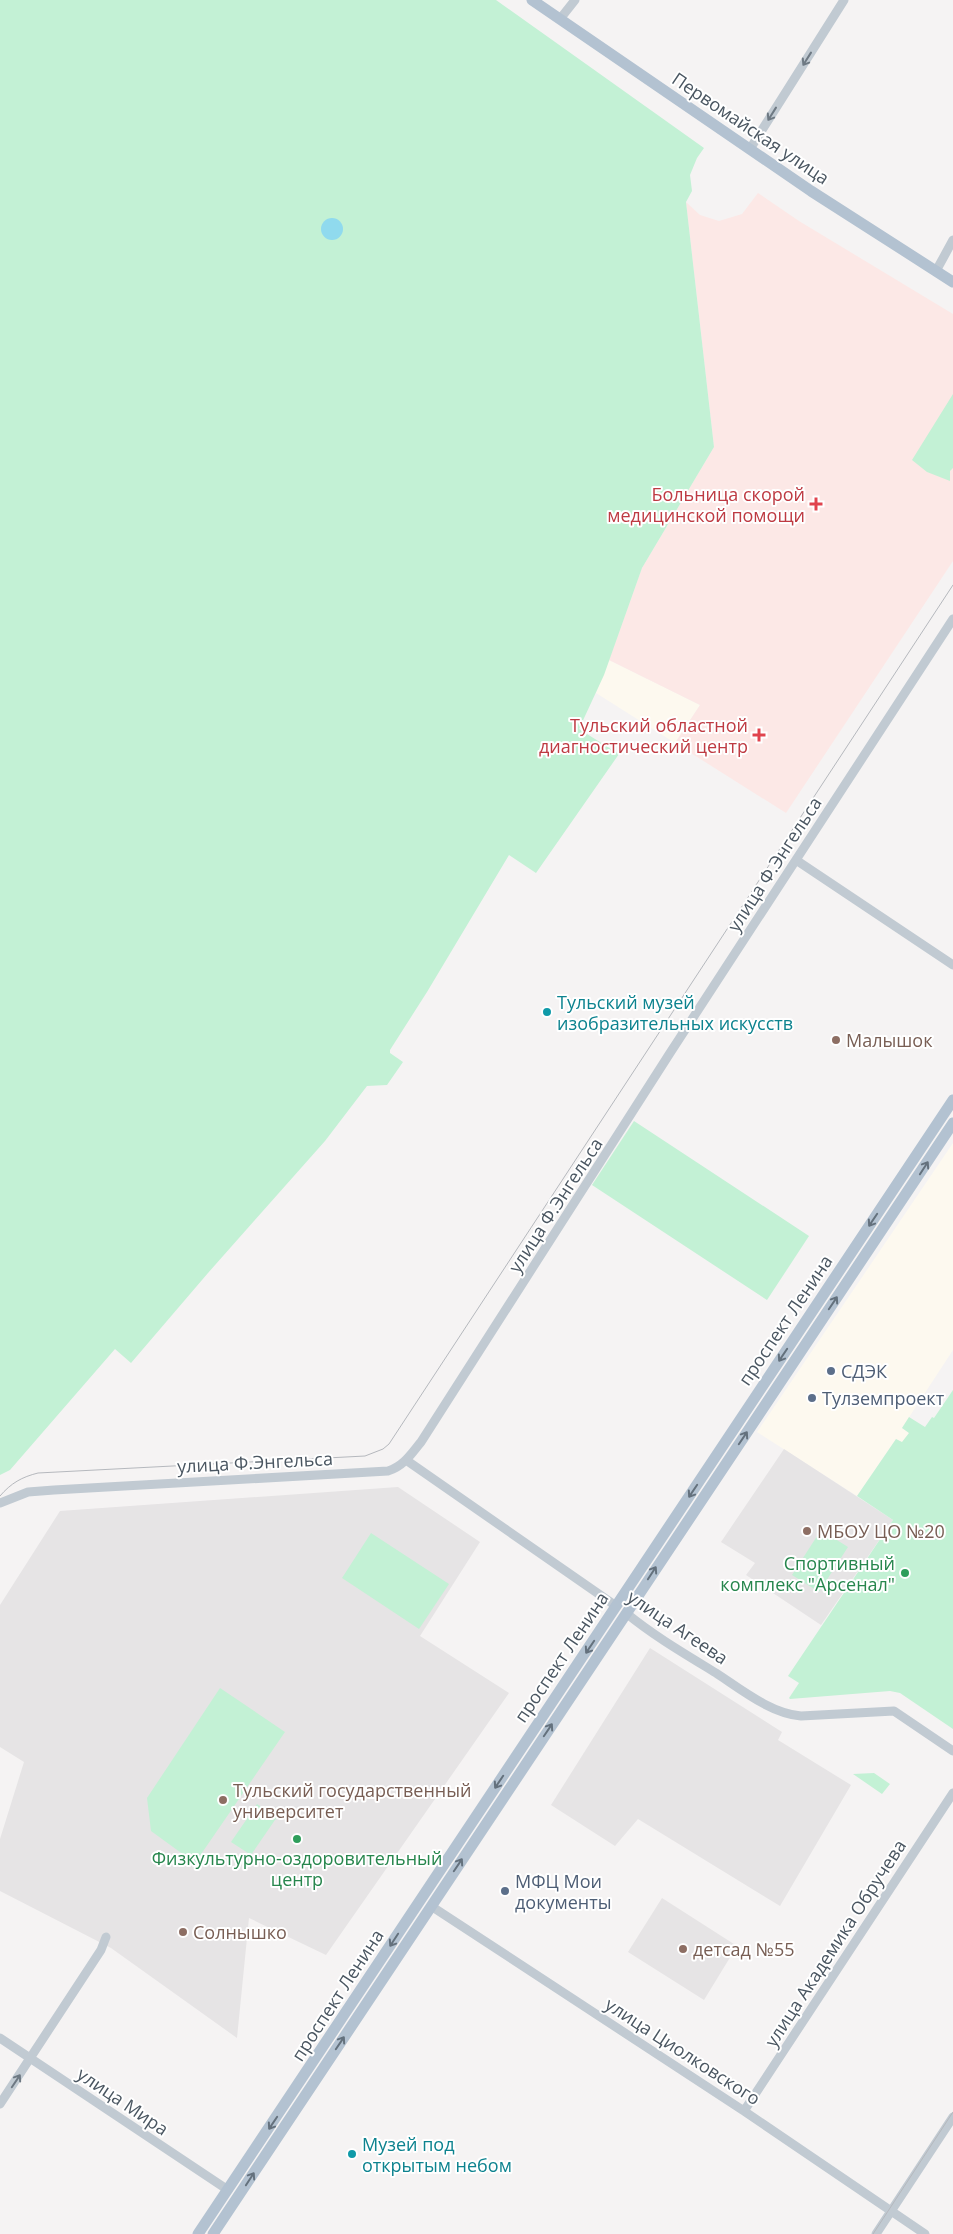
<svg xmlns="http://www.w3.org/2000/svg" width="953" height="2234" font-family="'Open Sans',sans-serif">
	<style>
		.commercial { fill: #fdf9ef }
		.education { fill: #e6e4e5 }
		.medical { fill: #fce8e6 }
		.green { fill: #c3f1d5 }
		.water { fill: #90daee }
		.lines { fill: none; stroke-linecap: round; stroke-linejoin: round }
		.minor { stroke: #c1cad2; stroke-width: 9 }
		.major { stroke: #b3c2d1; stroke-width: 11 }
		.tram { stroke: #b5b8bd; stroke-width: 1 }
		.oneway { stroke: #6e7983 }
		.oneway2 { stroke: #64717d }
		.health-dot { fill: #e0444e; stroke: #fff; stroke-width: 2 }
		.culture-dot { fill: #0f9aa8; stroke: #fff; stroke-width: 2 }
		.education-dot { fill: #8d6e63; stroke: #fff; stroke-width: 2 }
		.service-dot { fill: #5c6f8a; stroke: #fff; stroke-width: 2 }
		.leisure-dot { fill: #2e9e5b; stroke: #fff; stroke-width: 2 }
		.labels { text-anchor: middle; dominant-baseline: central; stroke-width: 4; stroke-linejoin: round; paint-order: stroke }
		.street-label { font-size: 18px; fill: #4a5661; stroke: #fff }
		.health-label { font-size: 18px; fill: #be3a42; stroke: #fff; text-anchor: end }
		.culture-label { font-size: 18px; fill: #0d838f; stroke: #fff; text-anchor: start }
		.education-label { font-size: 18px; fill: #785e54; stroke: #fff; text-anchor: start }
		.service-label { font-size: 18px; fill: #4e5e75; stroke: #fff; text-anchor: start }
		.leisure-label { font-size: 18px; fill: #27864d; stroke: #fff; text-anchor: end }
	</style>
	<rect width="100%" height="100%" fill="#f5f3f3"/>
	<!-- commercial -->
	<path class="commercial" d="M609,660L700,705L675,743L596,693Z
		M953,1143V1350L902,1428L909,1433L902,1443L896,1439L857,1496L757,1432Z"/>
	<!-- education -->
	<path class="education" d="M784,1449L893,1520L821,1625L746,1575L755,1563L721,1542Z
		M398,1487L480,1542L420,1636L509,1693L326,1955L249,1918L237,2038L111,1948L0,1891V1839L24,1762L0,1747V1605L60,1511Z
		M650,1648L782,1732L778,1740L851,1785L780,1906L638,1819L615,1846L551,1805Z
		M662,1898L737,1946L704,2000L628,1952Z"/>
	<!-- medical -->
	<path class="medical" d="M758,193L799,221L953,314V561L786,813L675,743L700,705L609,660L642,568L714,447L686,202L700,215L719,221L742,214Z"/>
	<!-- green -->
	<path class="green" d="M0,0H496L704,148L697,158L690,175L692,191L686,202L714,447L642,568L604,675L579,729L619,754L536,873L509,855L427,992L390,1050V1053L403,1062L387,1085L367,1086L325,1141L208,1273L131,1363L115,1349L10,1470L0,1475Z
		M953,394V468L950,471V481L927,472L912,460Z
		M634,1121L809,1236L767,1300L592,1185Z
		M953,1390V1729L900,1693L890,1691L790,1699L789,1698L799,1683L788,1676L893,1520L857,1496L896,1439L902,1442L909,1433L902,1428L909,1417L925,1427L932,1417L934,1418Z
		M821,1530L848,1547L819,1592L792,1575Z
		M371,1533L449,1584L419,1629L342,1578Z
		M220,1688L285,1732L195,1863L151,1831L147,1798Z
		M874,1773L890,1784L882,1794L853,1774Z
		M257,1804L277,1817L251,1855L231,1842Z"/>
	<!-- water -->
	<path class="water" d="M321 229a11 11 0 1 1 22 0a11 11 0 1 1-22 0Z"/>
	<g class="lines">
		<!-- minor -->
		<path class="minor" d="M560,19L575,0
			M750,149L844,0
			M936,271L953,240
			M796,860L953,965
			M406,1460L616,1606
			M0,1503L28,1492L54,1490L388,1471C404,1466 411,1454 421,1442L670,1053L953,619
			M626,1613C654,1636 685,1654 716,1673C742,1690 770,1713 801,1716L894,1711L953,1751
			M431,1906L744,2111L925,2234
			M0,2038L228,2190
			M0,2104L101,1950L106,1937
			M744,2111L953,1793
			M876,2234L953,2117"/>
		<!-- major -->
		<path class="major" d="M532,0L811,191L953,282
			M198,2234L953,1100
			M213,2234L953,1123"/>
		<!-- tram -->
		<path class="tram" d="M0,1496C11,1483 22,1477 38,1473L365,1456L383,1449L389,1444L953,585
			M873,2234L953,2112"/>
	</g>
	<!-- one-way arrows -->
	<defs><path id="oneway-shaft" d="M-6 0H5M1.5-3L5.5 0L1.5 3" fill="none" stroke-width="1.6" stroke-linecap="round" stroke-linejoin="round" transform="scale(1.25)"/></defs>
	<g class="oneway">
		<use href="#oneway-shaft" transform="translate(807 59) rotate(122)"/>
		<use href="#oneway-shaft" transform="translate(772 114) rotate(122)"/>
		<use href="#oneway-shaft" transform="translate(16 2081) rotate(-56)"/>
	</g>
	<g class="oneway2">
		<use href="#oneway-shaft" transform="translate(924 1168) rotate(-57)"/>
		<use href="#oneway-shaft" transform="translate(873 1220) rotate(124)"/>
		<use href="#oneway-shaft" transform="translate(833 1303) rotate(-56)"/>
		<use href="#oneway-shaft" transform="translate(783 1355) rotate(124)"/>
		<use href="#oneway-shaft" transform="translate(743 1438) rotate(-56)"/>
		<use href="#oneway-shaft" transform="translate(693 1491) rotate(124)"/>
		<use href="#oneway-shaft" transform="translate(652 1573) rotate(-57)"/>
		<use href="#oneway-shaft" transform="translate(590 1647) rotate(124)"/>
		<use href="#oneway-shaft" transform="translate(548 1730) rotate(-56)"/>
		<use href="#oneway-shaft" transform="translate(499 1782) rotate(124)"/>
		<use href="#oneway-shaft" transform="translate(458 1865) rotate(-56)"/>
		<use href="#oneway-shaft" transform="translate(394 1940) rotate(123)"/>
		<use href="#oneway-shaft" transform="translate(340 2043) rotate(-56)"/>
		<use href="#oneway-shaft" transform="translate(273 2123) rotate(124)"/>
		<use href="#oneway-shaft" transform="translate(250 2179) rotate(-57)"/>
	</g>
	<!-- markers -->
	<g class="health-dot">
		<path d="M813.5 496.5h5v5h5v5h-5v5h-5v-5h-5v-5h5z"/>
		<path d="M756.5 727.5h5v5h5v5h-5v5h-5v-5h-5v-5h5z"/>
	</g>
	<g class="culture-dot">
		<circle cx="547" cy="1012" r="5"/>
		<circle cx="352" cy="2154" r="5"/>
	</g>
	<g class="education-dot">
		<circle cx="836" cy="1040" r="5"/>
		<circle cx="807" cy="1531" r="5"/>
		<circle cx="223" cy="1800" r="5"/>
		<circle cx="183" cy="1932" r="5"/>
		<circle cx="683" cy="1949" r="5"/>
	</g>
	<g class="service-dot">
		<circle cx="831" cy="1371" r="5"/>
		<circle cx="812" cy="1398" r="5"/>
		<circle cx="505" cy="1891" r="5"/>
	</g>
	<g class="leisure-dot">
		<circle cx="905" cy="1573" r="5"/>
		<circle cx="297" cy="1839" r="5"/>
	</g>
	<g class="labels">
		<!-- street labels -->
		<g class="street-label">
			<text transform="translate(751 128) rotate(34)">Первомайская улица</text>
			<text transform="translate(774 864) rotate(-57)">улица Ф.Энгельса</text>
			<text transform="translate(555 1205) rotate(-57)">улица Ф.Энгельса</text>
			<text transform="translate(785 1320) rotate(-56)">проспект Ленина</text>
			<text transform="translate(255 1462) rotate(-3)">улица Ф.Энгельса</text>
			<text transform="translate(678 1627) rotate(34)">улица Агеева</text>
			<text transform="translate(561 1657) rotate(-56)">проспект Ленина</text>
			<text transform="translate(835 1943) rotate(-57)">улица Академика Обручева</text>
			<text transform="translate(337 1995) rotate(-57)">проспект Ленина</text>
			<text transform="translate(683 2051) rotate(33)">улица Циолковского</text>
			<text transform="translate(123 2101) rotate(34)">улица Мира</text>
		</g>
		<!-- health labels -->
		<g class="health-label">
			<text x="805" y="494">Больница скорой<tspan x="805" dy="21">медицинской помощи</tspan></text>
			<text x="748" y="725">Тульский областной<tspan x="748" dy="21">диагностический центр</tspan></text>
		</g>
		<!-- culture labels -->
		<g class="culture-label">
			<text x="557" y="1002">Тульский музей<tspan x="557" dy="21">изобразительных искусств</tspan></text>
			<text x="362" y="2144">Музей под<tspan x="362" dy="21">открытым небом</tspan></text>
		</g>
		<!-- education labels -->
		<g class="education-label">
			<text x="846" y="1040">Малышок</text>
			<text x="817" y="1531">МБОУ ЦО №20</text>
			<text x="233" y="1790">Тульский государственный<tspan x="233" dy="21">университет</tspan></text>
			<text x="193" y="1932">Солнышко</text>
			<text x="693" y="1949">детсад №55</text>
		</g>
		<!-- service labels -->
		<g class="service-label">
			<text x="841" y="1371">СДЭК</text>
			<text x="822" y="1398">Тулземпроект</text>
			<text x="515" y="1881">МФЦ Мои<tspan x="515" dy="21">документы</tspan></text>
		</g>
		<!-- leisure labels -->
		<g class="leisure-label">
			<text x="895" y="1563">Спортивный<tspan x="895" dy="21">комплекс "Арсенал"</tspan></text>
			<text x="297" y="1858" text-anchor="middle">Физкультурно-оздоровительный<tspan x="297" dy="21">центр</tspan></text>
		</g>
	</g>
</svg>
